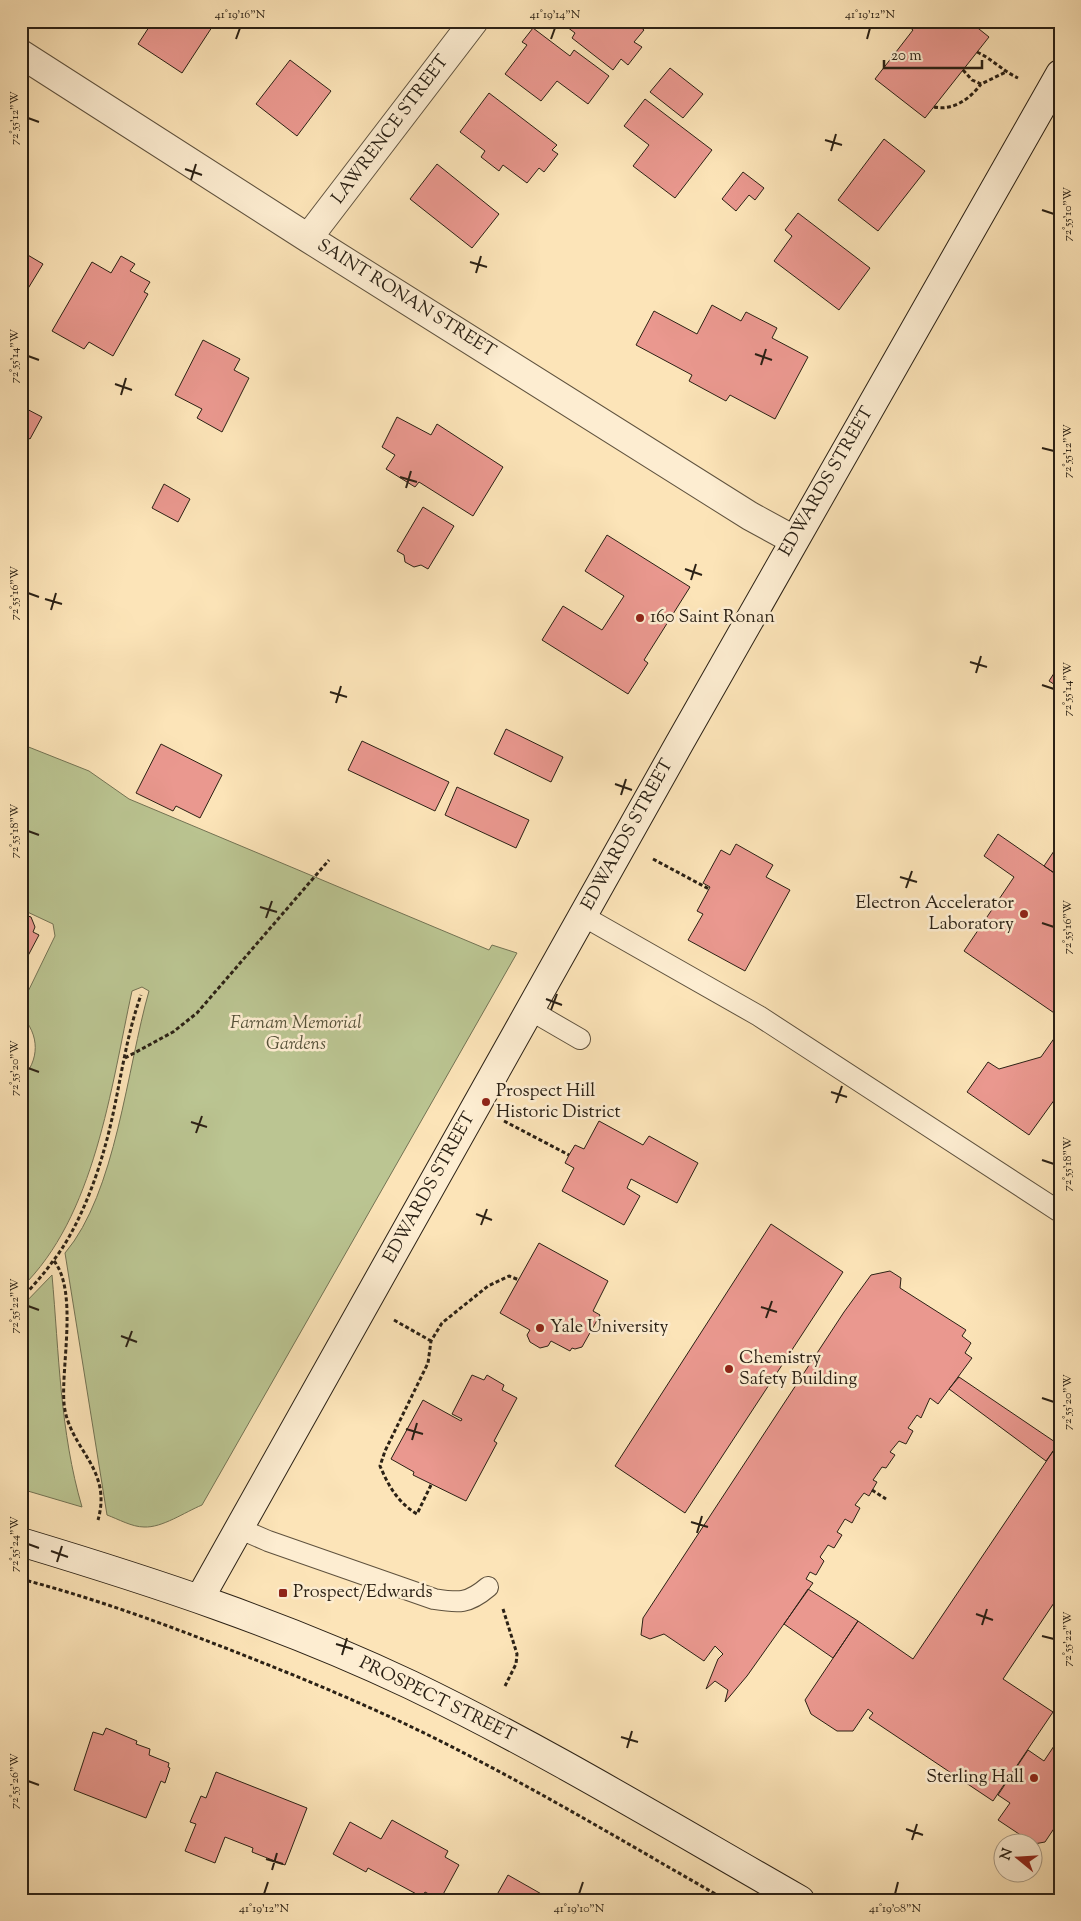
<svg xmlns="http://www.w3.org/2000/svg" width="1081" height="1921" font-family="'Sorts Mill Goudy',serif">
	<style>
		.green { fill: #bbc592; stroke: #737354 }
		.building { fill: #ea988f; stroke: #2b2115 }
		.lines { fill: none; stroke-linecap: round; stroke-linejoin: round }
		.lane-casing { stroke: #5f523e; stroke-width: 22 }
		.street-casing { stroke: #5f523e; stroke-width: 30 }
		.secondary-casing { stroke: #2b2115; stroke-width: 30 }
		.path { stroke: #2b2115; stroke-width: 3; stroke-dasharray: 4 2.5; stroke-linecap: butt }
		.lane { stroke: #fdedd1; stroke-width: 20 }
		.street { stroke: #fdedd1; stroke-width: 28 }
		.secondary { stroke: #fdedd1; stroke-width: 28 }
		.ticks { fill: none; stroke: #2b2115; stroke-width: 2 }
		.poi-dot { fill: #8f2418; stroke: #fdedd1; stroke-width: 2 }
		.labels { text-anchor: middle; dominant-baseline: central; stroke-width: 5; stroke-linejoin: round; paint-order: stroke }
		.street-label { font-size: 18px; fill: #2b2115; stroke: #fdedd1 }
		.poi-label { font-size: 18px; fill: #2b2115; stroke: #fdedd1; text-anchor: start }
		.park-label { font-size: 18px; font-style: italic; fill: #56523a; stroke: #fdedd1 }
		.neatline { fill: none; stroke: #2b2115; stroke-width: 2 }
		.ticks-label { font-size: 12px; text-anchor: middle; fill: #2b2115 }
	</style>
	<rect width="100%" height="100%" fill="#fce4b8"/>
	<filter id="stains"><feTurbulence type="fractalNoise" baseFrequency=".004" numOctaves="4"/><feColorMatrix values="0 0 0 0 .2 0 0 0 0 .09 0 0 0 0 .02 0 0 0 .5 -.17"/></filter>
	<radialGradient id="worn" r=".72"><stop offset=".6" stop-color="#630" stop-opacity="0"/><stop offset="1" stop-color="#630" stop-opacity=".3"/></radialGradient>
	<!-- green -->
	<path class="green" d="M21,744L89,771L129,799L489,950L492,945L517,953L202,1505C185,1512 162,1528 144,1527C132,1527 118,1519 107,1515L65,1253C116,1193 127,1068 149,991L142,987L132,991C111,1087 95,1217 21,1288V1080C40,1060 40,1035 21,1015V1006L55,936L53,924L21,909Z
		M52,1275C59,1353 60,1432 82,1507L21,1489V1307Z"/>
	<!-- building -->
	<path class="building" d="M153,21H216L182,73L138,44Z
		M559,21H633L644,30L634,42L642,47L628,65L621,59L613,70L572,38L575,33Z
		M912,21H969L989,37L925,118L875,79L913,30L908,26Z
		M533,28L570,56L574,50L609,76L588,104L557,81L541,101L505,74L527,45L522,42Z
		M290,60L331,91L297,136L256,104Z
		M670,68L703,94L683,118L650,92Z
		M489,93L557,145L552,150L558,154L544,172L539,168L527,183L503,165L499,171L481,157L485,151L460,132Z
		M645,99L712,150L675,198L633,166L649,145L624,126Z
		M884,139L925,171L878,231L838,200Z
		M437,164L499,214L472,248L410,199Z
		M743,172L764,188L755,200L749,195L736,211L722,199Z
		M798,213L870,268L839,310L774,261L792,236L785,230Z
		M21,236L28,240L21,250Z
		M21,251L43,264L21,300Z
		M121,256L135,264L130,271L150,282L144,292L148,294L113,356L89,342L84,349L52,331L92,262L111,273Z
		M712,305L741,321L746,312L777,328L772,338L808,357L775,419L730,395L726,401L689,381L692,375L636,345L654,311L697,334Z
		M203,340L240,359L234,370L249,378L222,432L197,418L202,409L175,395Z
		M21,406L42,417L30,439L23,435L21,439Z
		M397,417L431,435L437,424L503,467L473,516L419,482L415,487L386,469L395,455L382,447Z
		M164,484L190,499L178,522L152,508Z
		M423,507L454,526L428,569L421,565L414,567L405,562L404,555L397,551Z
		M607,535L690,587L644,660L648,663L628,694L542,640L563,606L602,630L624,596L585,571Z
		M1060,664V688L1049,681Z
		M506,729L563,757L551,782L494,754Z
		M362,741L449,782L435,811L348,770Z
		M161,744L222,775L200,818L176,806L173,811L136,793Z
		M457,787L529,820L516,848L445,815Z
		M998,834L1060,877V1017L964,951L1014,877L984,856Z
		M1060,842V877L1044,866Z
		M736,844L773,865L766,877L790,890L745,971L688,940L703,914L697,911L710,887L703,883L721,850L730,855Z
		M21,914L31,917L35,927L33,932L39,935L21,969Z
		M1060,1030V1092L1029,1135L967,1092L988,1062L999,1069L1041,1057Z
		M599,1121L643,1145L649,1136L698,1163L677,1203L631,1179L627,1188L640,1196L624,1225L562,1191L574,1168L565,1163L569,1155L575,1145L584,1149Z
		M771,1224L843,1272L685,1513L615,1466Z
		M539,1243L608,1281L593,1311L600,1315L582,1347L575,1349L572,1348L570,1351L551,1341L548,1346L540,1348L530,1342L527,1335L530,1330L500,1313Z
		M890,1271L901,1278L900,1288L966,1330L962,1336L971,1343L965,1353L972,1358L938,1404L930,1398L921,1418L917,1415L908,1428L913,1431L906,1444L899,1441L890,1452L895,1455L886,1468L882,1467L873,1480L877,1482L869,1496L864,1493L855,1505L860,1508L852,1523L845,1519L837,1532L842,1535L834,1548L828,1545L820,1557L824,1561L816,1575L810,1572L806,1579L813,1583L747,1676L725,1702L728,1690L715,1681L706,1689L718,1659L723,1654L715,1646L704,1661L664,1634L650,1639L641,1635L643,1618L844,1312L871,1275Z
		M472,1375L484,1380L487,1375L504,1385L502,1390L517,1398L494,1441L497,1443L466,1501L413,1475L414,1472L391,1459L423,1400L461,1421L462,1419L452,1414Z
		M959,1377L1058,1444L1046,1461L949,1389Z
		M1060,1441V1594L1003,1679L1053,1712L993,1801L869,1718L873,1713L868,1709L853,1731H837L811,1714L805,1700L858,1621L913,1659Z
		M808,1589L858,1621L833,1658L784,1624Z
		M106,1728L137,1741L136,1744L150,1749L149,1755L169,1763L168,1767L170,1768L165,1783L161,1781L146,1818L74,1790L93,1732L103,1735Z
		M1060,1737V1826L1057,1824L1045,1842L1034,1844L998,1820L1010,1803L998,1795L1028,1750L1044,1761Z
		M216,1772L307,1808L285,1865L252,1852L253,1848L225,1837L215,1863L185,1851L196,1824L190,1822L201,1796L206,1798Z
		M392,1820L448,1851L445,1857L459,1865L440,1900L425,1892L422,1897L368,1868L366,1872L333,1854L350,1822L381,1839Z
		M508,1875L552,1900H494Z"/>
	<g class="lines">
		<!-- lane casing -->
		<g class="lane-casing">
			<path id="lane" d="M583,916L759,1016L1060,1212
				M530,1010L580,1039
				M238,1528L268,1541L434,1599C459,1603 468,1604 488,1587"/>
		</g>
		<!-- street casing -->
		<g class="street-casing">
			<path id="street" d="M21,54L308,238L750,516L794,540
				M308,238L474,21"/>
		</g>
		<!-- secondary casing -->
		<g class="secondary-casing">
			<path id="secondary" d="M21,1542C154,1582 285,1625 411,1685C544,1749 672,1827 800,1900
				M200,1598L679,744L1060,74"/>
		</g>
		<!-- path -->
		<path class="path" d="M977,52C992,59 1003,71 1018,78
			M963,70L972,80L981,84L1006,72
			M934,107C953,111 970,99 981,84
			M653,859L709,889
			M21,1026C29,1041 29,1052 21,1067
			M125,1058L173,1032L197,1013L329,860
			M504,1121L569,1155
			M54,1261C78,1291 61,1366 64,1403C68,1449 113,1467 98,1520
			M21,1299C32,1287 44,1274 53,1261C76,1232 94,1186 104,1150C119,1099 123,1045 141,995
			M394,1320L431,1341
			M431,1485L417,1514C398,1503 388,1485 380,1466L385,1451L428,1363L431,1341L442,1323L488,1286L509,1276L519,1280
			M872,1490L886,1499
			M21,1579C86,1596 148,1618 210,1642C295,1675 379,1709 460,1751C550,1797 638,1850 726,1900
			M503,1609L517,1654L516,1664L505,1686"/>
		<!-- lane -->
		<use href="#lane" class="lane"/>
		<!-- street -->
		<use href="#street" class="street"/>
		<!-- secondary -->
		<use href="#secondary" class="secondary"/>
	</g>
	<!-- ticks -->
	<path class="ticks" d="M236,39L240,28M551,39L555,28M867,39L870,28M28,118L39,122M825,140L842,145M831,151L836,134M185,169L202,175M191,180L196,164M1042,210L1054,214M470,262L487,267M476,273L481,256M755,354L772,360M28,356L39,360M761,365L766,349M115,384L132,390M121,395L126,378M1042,448L1054,451M400,477L417,482M406,488L411,471M685,569L702,575M691,580L696,564M28,593L39,597M45,599L62,604M51,610L56,593M970,662L987,667M976,673L981,656M1042,685L1054,689M330,692L347,697M336,703L341,686M615,784L632,790M621,795L626,779M28,831L39,835M900,877L917,882M906,888L912,871M260,907L277,912M266,918L272,901M1042,923L1054,927M546,999L562,1005M551,1010L557,994M28,1068L39,1072M831,1092L847,1097M836,1103L842,1086M191,1122L207,1127M196,1133L202,1116M1042,1160L1054,1164M476,1214L492,1220M481,1225L487,1209M28,1306L39,1310M761,1307L777,1312M766,1318L772,1301M121,1336L137,1342M126,1347L132,1331M1042,1398L1054,1402M406,1429L423,1434M412,1440L417,1423M691,1522L708,1527M697,1533L702,1516M28,1544L39,1548M51,1551L68,1557M57,1562L62,1546M976,1614L993,1620M982,1625L987,1609M1042,1636L1054,1639M336,1644L353,1649M342,1655L347,1638M621,1737L638,1742M627,1748L632,1731M28,1781L39,1785M906,1829L923,1835M912,1840L917,1824M266,1859L283,1864M272,1870L277,1853M264,1894L268,1882M579,1894L583,1882M895,1894L898,1882"/>
	<!-- markers -->
	<g class="poi-dot">
		<circle cx="640" cy="618" r="5"/>
		<circle cx="1024" cy="914" r="5"/>
		<circle cx="486" cy="1102" r="5"/>
		<circle cx="540" cy="1328" r="5"/>
		<circle cx="729" cy="1369" r="5"/>
		<rect x="278" y="1588" width="10" height="10" rx="2.5"/>
		<circle cx="1034" cy="1778" r="5"/>
	</g>
	<g class="labels">
		<!-- street labels -->
		<g class="street-label">
			<text transform="translate(391 130) rotate(-53)">LAWRENCE STREET</text>
			<text transform="translate(406 299) rotate(32)">SAINT RONAN STREET</text>
			<text transform="translate(827 482) rotate(-60)">EDWARDS STREET</text>
			<text transform="translate(628 835) rotate(-61)">EDWARDS STREET</text>
			<text transform="translate(430 1188) rotate(-61)">EDWARDS STREET</text>
			<text transform="translate(437 1700) rotate(26)">PROSPECT STREET</text>
		</g>
		<!-- poi labels -->
		<g class="poi-label">
			<text x="650" y="618">160 Saint Ronan</text>
			<text x="1014" y="904" text-anchor="end">Electron Accelerator<tspan x="1014" dy="21">Laboratory</tspan></text>
			<text x="496" y="1092">Prospect Hill<tspan x="496" dy="21">Historic District</tspan></text>
			<text x="550" y="1328">Yale University</text>
			<text x="739" y="1359">Chemistry<tspan x="739" dy="21">Safety Building</tspan></text>
			<text x="293" y="1593">Prospect/Edwards</text>
			<text x="1024" y="1778" text-anchor="end">Sterling Hall</text>
		</g>
		<!-- park labels -->
		<g class="park-label">
			<text x="296" y="1024">Farnam Memorial<tspan x="296" dy="21">Gardens</tspan></text>
		</g>
	</g>
	<!-- margin -->
	<rect width="1081" height="1921" fill="none" stroke="#fce4b8" stroke-width="55"/>
	<!-- north arrow -->
	<g transform="translate(1018 1858) rotate(288)"><circle r="24" fill="#fdedd1" stroke="#a99b86"/>
	<path d="M0-4L9 19L0 12L-9 19Z" fill="#8f2418"/>
	<text y="-8" font-size="14" font-weight="bold" text-anchor="middle" fill="#2b2115">N</text>
	</g>
	<!-- scale -->
	<path d="M884 60v8h98v-8" fill="none" stroke="#2b2115" stroke-width="2.5"/>
	<text x="891" y="60" font-size="15" fill="#2b2115" stroke="#fdedd1" stroke-width="4" paint-order="stroke">20 m</text>
	<rect x="28" y="28" width="1026" height="1866" class="neatline"/>
	<g class="ticks-label">
		<text x="240" y="18">41°19'16"N</text>
		<text x="555" y="18">41°19'14"N</text>
		<text x="870" y="18">41°19'12"N</text>
		<text transform="translate(14 118) rotate(-90)" y="4">72°55'12"W</text>
		<text transform="translate(1067 214) rotate(-90)" y="4">72°55'10"W</text>
		<text transform="translate(14 356) rotate(-90)" y="4">72°55'14"W</text>
		<text transform="translate(1067 451) rotate(-90)" y="4">72°55'12"W</text>
		<text transform="translate(14 593) rotate(-90)" y="4">72°55'16"W</text>
		<text transform="translate(1067 689) rotate(-90)" y="4">72°55'14"W</text>
		<text transform="translate(14 831) rotate(-90)" y="4">72°55'18"W</text>
		<text transform="translate(1067 927) rotate(-90)" y="4">72°55'16"W</text>
		<text transform="translate(14 1068) rotate(-90)" y="4">72°55'20"W</text>
		<text transform="translate(1067 1164) rotate(-90)" y="4">72°55'18"W</text>
		<text transform="translate(14 1306) rotate(-90)" y="4">72°55'22"W</text>
		<text transform="translate(1067 1402) rotate(-90)" y="4">72°55'20"W</text>
		<text transform="translate(14 1544) rotate(-90)" y="4">72°55'24"W</text>
		<text transform="translate(1067 1639) rotate(-90)" y="4">72°55'22"W</text>
		<text transform="translate(14 1781) rotate(-90)" y="4">72°55'26"W</text>
		<text x="264" y="1912">41°19'12"N</text>
		<text x="579" y="1912">41°19'10"N</text>
		<text x="895" y="1912">41°19'08"N</text>
	</g>
	<rect width="100%" height="100%" filter="url(#stains)"/>
	<rect width="100%" height="100%" fill="url(#worn)"/>
</svg>
